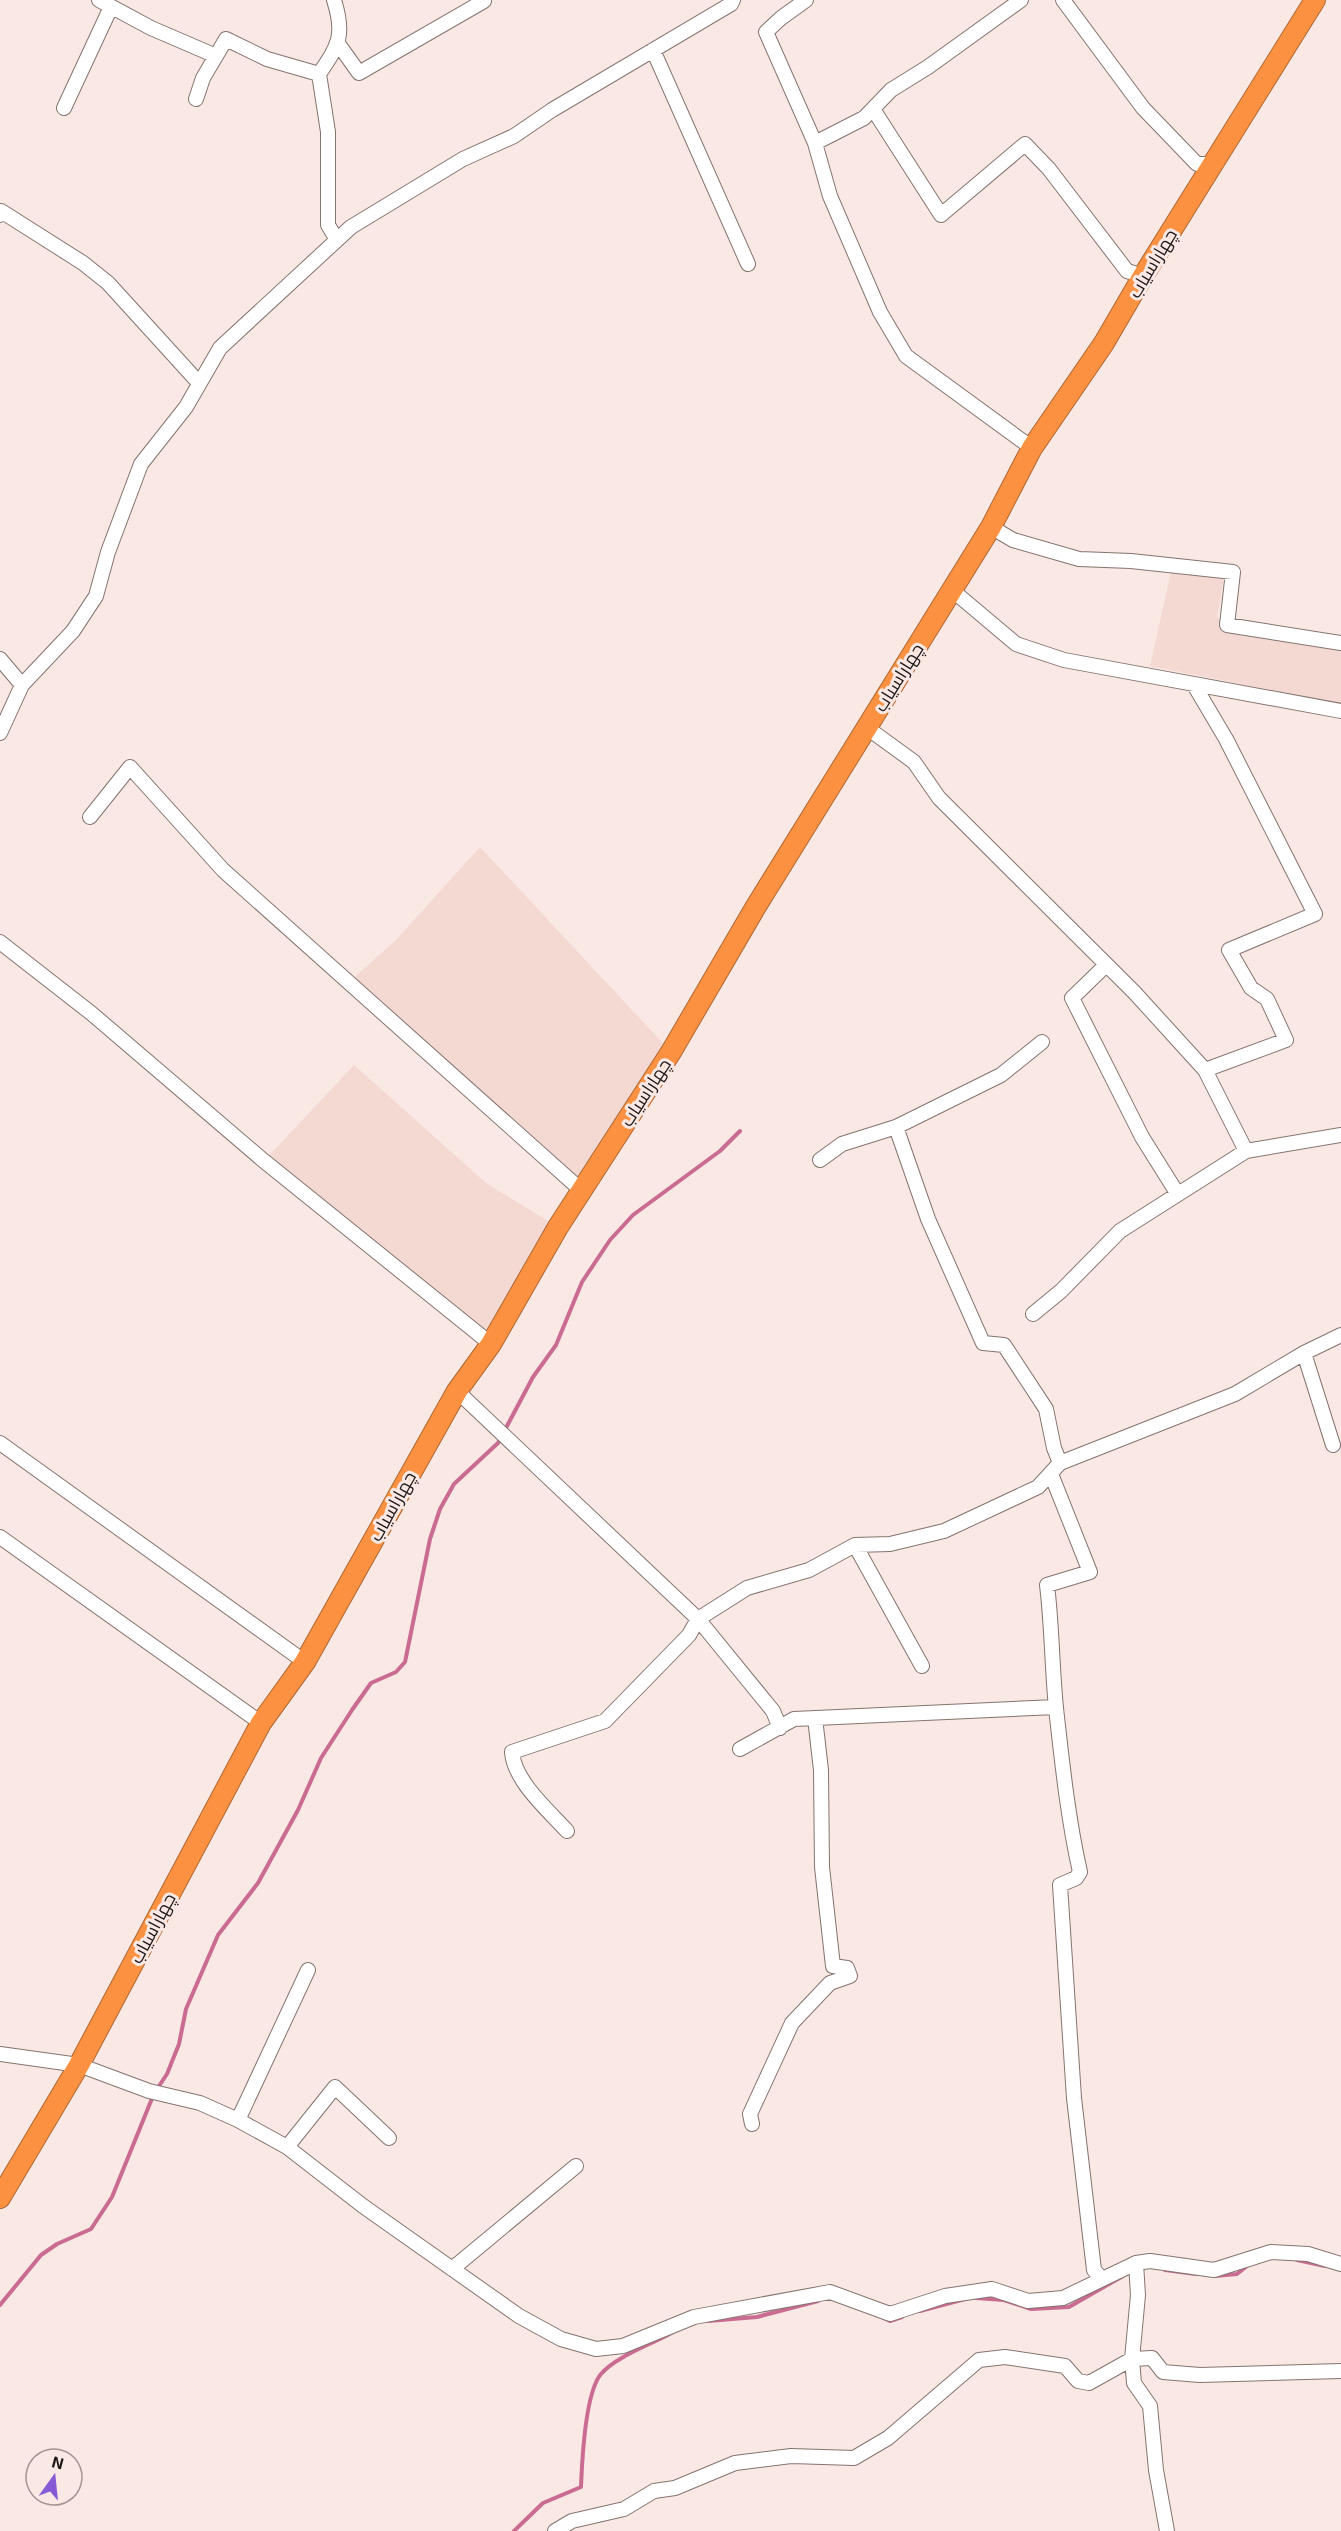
<svg xmlns="http://www.w3.org/2000/svg" width="1341" height="2531" font-family="'Exo 2',Cairo,sans-serif">
	<style>
		.built { fill: #f3d9d2 }
		.lines { fill: none; stroke-linecap: round; stroke-linejoin: round }
		.stream { stroke: #ca6b91; stroke-width: 4 }
		.minor-casing { stroke: #847470; stroke-width: 16 }
		.highway-casing { stroke: #ae6732; stroke-width: 22 }
		.minor { stroke: #fff; stroke-width: 14 }
		.highway { stroke: #fc9241; stroke-width: 20 }
		.labels { text-anchor: middle; dominant-baseline: central; stroke-width: 6; stroke-linejoin: round; paint-order: stroke }
		.street-label { font-size: 18px; fill: #1e1816; stroke: #fae8e4 }
	</style>
	<rect width="100%" height="100%" fill="#fae8e4"/>
	<!-- built -->
	<path class="built" d="M1172,567L1224,576L1217,618L1326,640L1341,639V704L1150,666Z
		M480,847L671,1052L581,1190L348,983L396,940Z
		M354,1065L486,1183L558,1227L491,1344L264,1161Z"/>
	<g class="lines">
		<!-- stream -->
		<path class="stream" d="M157,2089L167,2074L179,2044L186,2009L218,1935L258,1883L298,1810L321,1758L352,1710L371,1683L396,1672L405,1662L430,1539L440,1509L454,1484L498,1443L533,1377L556,1345L582,1282L610,1240L633,1215L720,1151L740,1131
			M1297,2260L1325,2266
			M1165,2270L1196,2274
			M1215,2276L1237,2274L1247,2266
			M976,2298L1004,2300L1031,2309L1069,2307L1123,2276
			M0,2305L41,2255L57,2244L91,2229L112,2197L153,2096
			M920,2311L965,2299
			M884,2318L890,2321L902,2317
			M708,2321L757,2317L818,2301
			M514,2531L543,2503L581,2487C582,2461 585,2393 601,2374C616,2356 653,2344 673,2332"/>
		<!-- minor casing -->
		<g class="minor-casing">
			<path id="minor" d="M99,0L151,28L216,56
				M806,0L781,18L766,32L815,143L830,196L880,312L906,356L1032,448
				M1063,0L1143,108L1197,164H1213
				M339,45L359,73L484,1
				M653,50L748,264
				M319,74L328,132V225L337,240
				M196,99L203,78L226,39L267,59L319,74C339,45 345,35 334,0
				M64,108L111,7
				M873,109L941,215L1025,144L1049,169L1127,271L1143,276
				M815,143L864,118L891,90L928,67L1021,0
				M0,215L1,211L83,263L108,283L199,383
				M991,527L1013,540L1079,559L1131,561L1233,572L1227,625L1341,643
				M952,590L1016,644L1064,660L1341,711
				M0,659L22,685
				M1194,685L1226,739L1315,914L1229,950L1251,988L1267,999L1286,1040L1205,1070
				M866,727L914,762L939,798L1134,992L1205,1070L1246,1151
				M0,733L22,685L73,631L96,596L108,552L141,464L186,407L220,348L351,227L463,159L514,136L552,110L731,4L733,0
				M90,817L130,767L223,870L581,1190
				M0,942L91,1013L264,1161L491,1344
				M1105,966L1072,998L1142,1137L1177,1193
				M896,1127L928,1219L983,1343L1004,1345L1046,1409L1054,1448L1060,1463
				M820,1160L842,1144L896,1127L1001,1075L1042,1042
				M1033,1314L1061,1291L1120,1231L1246,1151L1341,1135
				M1304,1353L1333,1445
				M457,1391L698,1619L773,1711L780,1728
				M0,1443L305,1662
				M1051,1474L1090,1572L1047,1585C1052,1626 1052,1667 1056,1708C1062,1762 1068,1819 1080,1872L1076,1878L1060,1885L1074,2098L1094,2270L1102,2279
				M0,1537L261,1723
				M855,1545L922,1666
				M740,1749L794,1719L1056,1707
				M567,1831C548,1810 514,1781 512,1752L605,1721L689,1635L698,1619L747,1588L809,1570L855,1545L890,1544L944,1531L1038,1487L1060,1463L1235,1394L1304,1353L1341,1335
				M0,2054L79,2065L149,2091L200,2103L238,2120L287,2147L363,2206L519,2316L561,2339L596,2349L623,2346L694,2317L830,2292L890,2314L945,2296L992,2289L1028,2301L1063,2298L1136,2263L1150,2261L1214,2270L1271,2252L1308,2254L1341,2264
				M238,2120L308,1970
				M752,2124L750,2114L792,2023L830,1983L850,1976L847,1968L833,1966L822,1867L821,1770L815,1718
				M287,2147L335,2087L389,2138
				M1136,2263L1138,2295L1132,2359L1134,2383L1150,2406L1156,2470L1167,2531
				M452,2269L576,2166
				M555,2531L572,2521L624,2509L654,2491L675,2488L735,2463L791,2456L854,2458L888,2438L979,2360L1005,2357L1065,2366L1078,2381L1089,2383L1132,2359L1152,2358L1163,2372L1200,2375L1341,2371"/>
		</g>
		<!-- highway casing -->
		<g class="highway-casing">
			<path id="highway" d="M0,2198L79,2065L261,1723L305,1662L457,1391L491,1344L558,1227L671,1052L755,908L991,527L1032,448L1104,343L1143,276L1315,0"/>
		</g>
		<!-- minor -->
		<use href="#minor" class="minor"/>
		<!-- highway -->
		<use href="#highway" class="highway"/>
	</g>
	<g class="labels">
		<!-- street labels -->
		<g class="street-label">
			<text transform="translate(1152 263) rotate(-59)">چهاراسیاب</text>
			<text transform="translate(898 677) rotate(-58)">چهاراسیاب</text>
			<text transform="translate(645 1092) rotate(-57)">چهاراسیاب</text>
			<text transform="translate(392 1506) rotate(-61)">چهاراسیاب</text>
			<text transform="translate(152 1928) rotate(-62)">چهاراسیاب</text>
		</g>
	</g>
	<!-- north arrow -->
	<g transform="translate(54 2477) rotate(15)"><circle r="28" fill="#fae8e4" stroke="#a29592" stroke-width="1.5"/>
	<path d="M0-4.5L10 22L0 15L-10 22Z" fill="#865ad4"/>
	<text y="-9" font-size="16" font-weight="bold" text-anchor="middle" fill="#1e1816">N</text>
	</g>
</svg>
